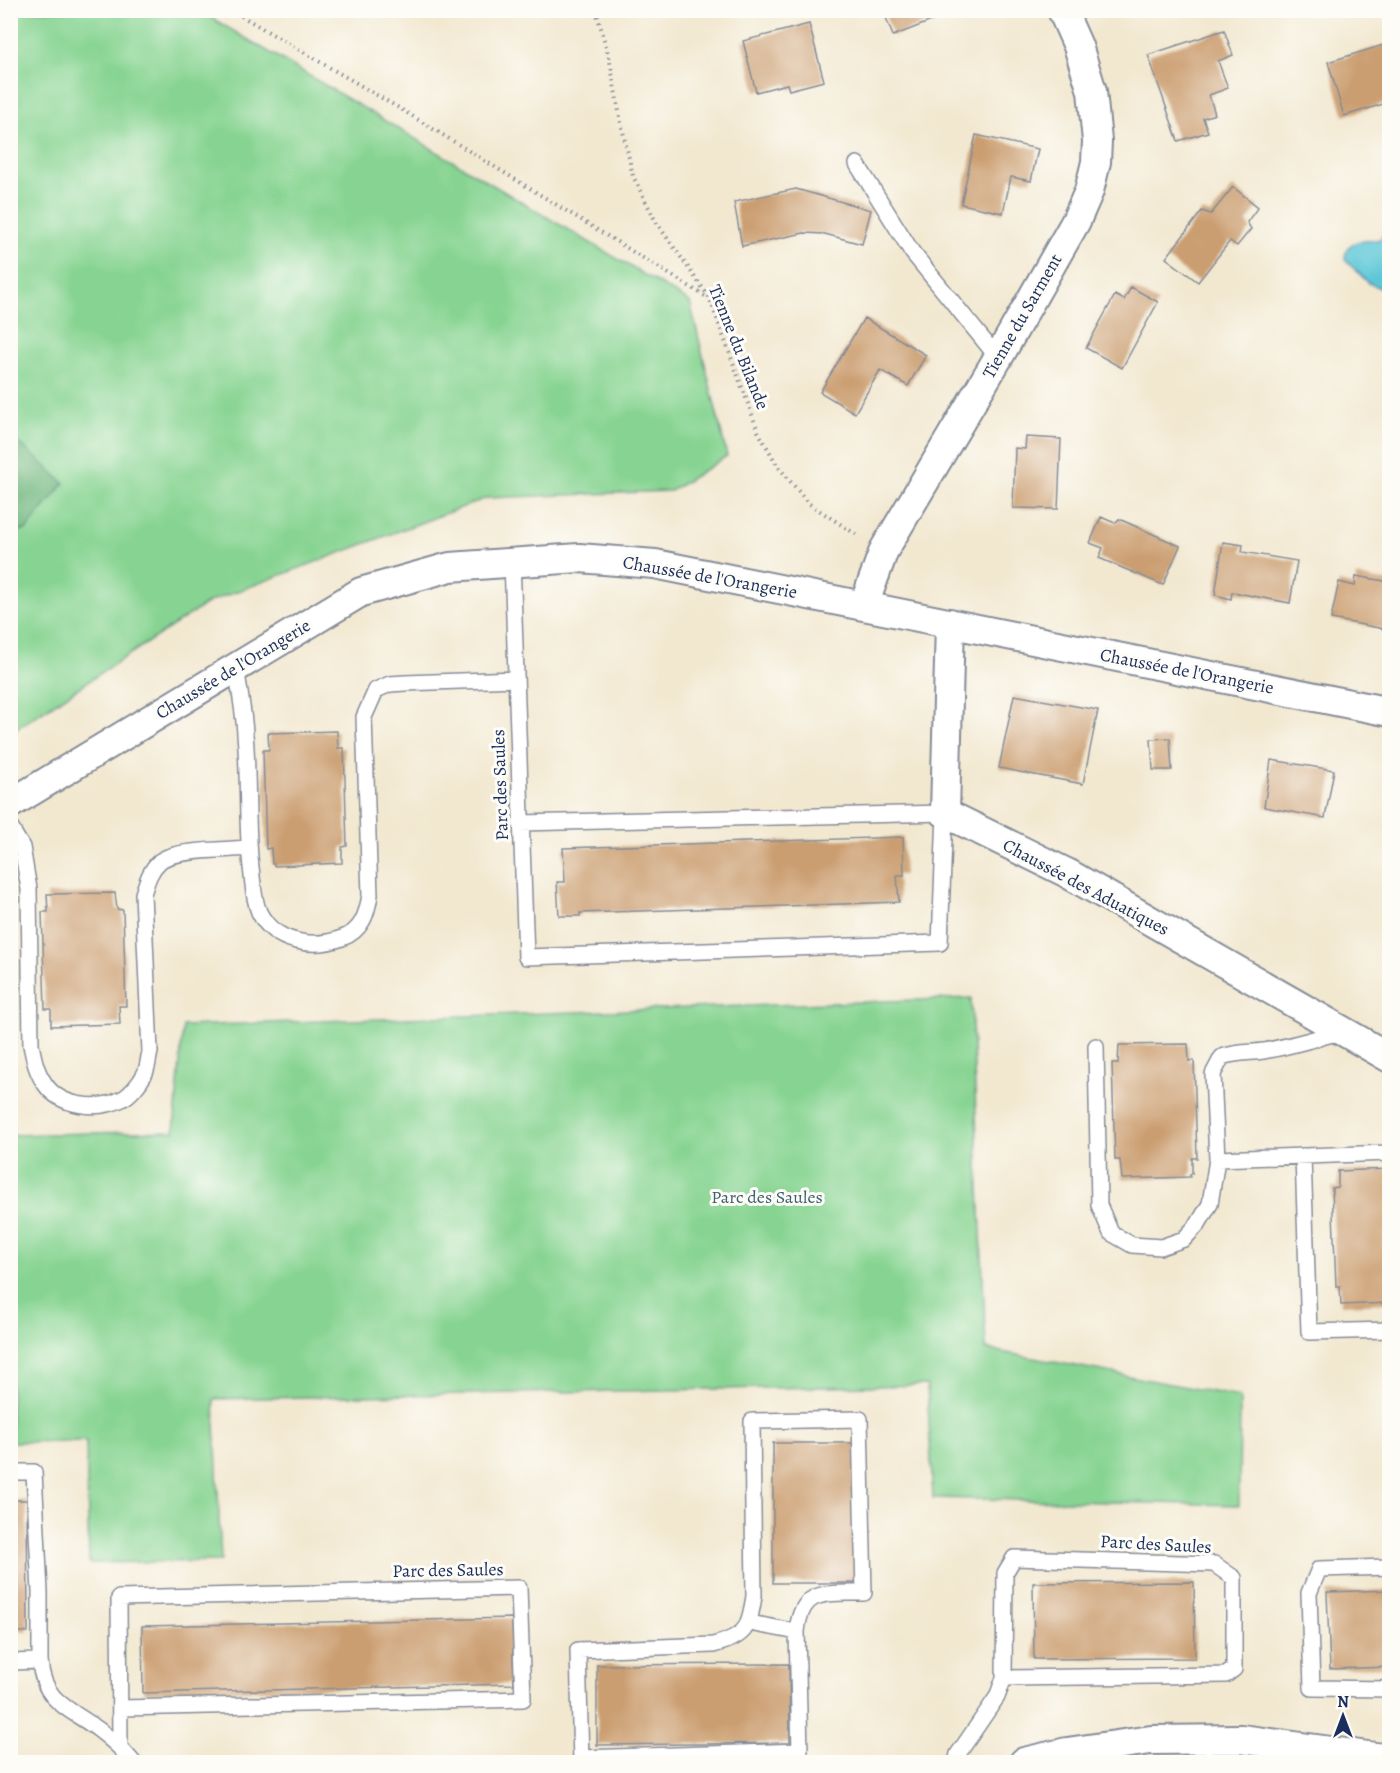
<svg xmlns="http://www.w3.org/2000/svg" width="1400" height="1773" font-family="Alegreya,serif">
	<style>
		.green { fill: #87d492; stroke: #518278; stroke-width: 1.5 }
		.forest { fill: #6db67c; stroke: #44726d; stroke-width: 1.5 }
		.water { fill: #5dc7d8; stroke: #3c7b9b; stroke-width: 1.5 }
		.building { fill: #cb9e71 }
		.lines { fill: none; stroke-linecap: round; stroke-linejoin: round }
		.lane-casing { stroke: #868c97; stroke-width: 18 }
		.street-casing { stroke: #868c97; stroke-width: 32 }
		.path { stroke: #868c97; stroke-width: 4; stroke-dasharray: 1.5 4.5; stroke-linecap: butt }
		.lane { stroke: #fff; stroke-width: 15 }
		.street { stroke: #fff; stroke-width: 28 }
		.labels { text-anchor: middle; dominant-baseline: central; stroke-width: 6; stroke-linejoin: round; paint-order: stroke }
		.street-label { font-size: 18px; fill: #1b2f5e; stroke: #fdfcf7 }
		.park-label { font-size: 18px; fill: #3b616e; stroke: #fdfcf7 }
	</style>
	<rect width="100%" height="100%" fill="#fdfcf7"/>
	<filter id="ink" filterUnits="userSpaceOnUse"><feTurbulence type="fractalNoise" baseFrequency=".0167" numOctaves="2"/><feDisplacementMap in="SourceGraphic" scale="12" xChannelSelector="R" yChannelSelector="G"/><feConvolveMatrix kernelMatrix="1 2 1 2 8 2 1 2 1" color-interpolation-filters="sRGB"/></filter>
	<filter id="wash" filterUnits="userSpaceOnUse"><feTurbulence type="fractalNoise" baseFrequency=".008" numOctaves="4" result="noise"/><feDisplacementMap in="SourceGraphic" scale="24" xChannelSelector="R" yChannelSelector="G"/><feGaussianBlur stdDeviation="1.35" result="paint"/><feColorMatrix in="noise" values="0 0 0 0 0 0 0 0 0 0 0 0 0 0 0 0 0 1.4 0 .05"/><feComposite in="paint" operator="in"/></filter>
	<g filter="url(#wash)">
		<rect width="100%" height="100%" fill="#f2e8d0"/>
		<!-- green -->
		<path class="green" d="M11,11H200L690,302L727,456L671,491L487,498L209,602L11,732Z
			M971,998L986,1349L1240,1397L1239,1505L933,1498L927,1385L214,1399L221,1561L89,1563L86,1441L11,1442V1135L174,1131L183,1026Z"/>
		<!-- forest -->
		<path class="forest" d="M11,439L23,446L64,483L26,530L11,532Z"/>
		<!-- water -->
		<path class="water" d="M1389,224V292L1369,283L1345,260C1345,237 1363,243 1381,239Z"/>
		<g id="blocks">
			<!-- building -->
			<path class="building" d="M883,10H957V11L893,36Z
				M809,24L824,81L789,90L787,84L756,92L743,41Z
				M1224,30L1233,55L1218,61L1228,88L1209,95L1215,114L1203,118L1208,132L1178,141L1148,55Z
				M1390,43V102L1344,116L1328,62Z
				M976,135L1038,149L1031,181L1011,177L1003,213L961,204Z
				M1233,187L1258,207L1247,222L1251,229L1237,246L1230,241L1198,282L1166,258L1202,211L1211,214Z
				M796,189L871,210L862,244L825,234L804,233L742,246L734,202Z
				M1131,287L1158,302L1122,368L1086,348L1115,295L1124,300Z
				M864,318L926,355L908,386L880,370L855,413L820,392Z
				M1026,437L1061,439L1058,509L1013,508L1015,448L1025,449Z
				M1101,517L1115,523L1119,519L1180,546L1163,585L1099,558L1103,548L1090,543Z
				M1223,542L1243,545L1242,552L1297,561L1290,603L1232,592L1231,599L1215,595Z
				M1356,576L1390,582V630L1331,619L1339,582L1355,586Z
				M1014,695L1098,710L1083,784L999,768Z
				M337,731L338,748H344L347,846L342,847V863L274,866V864H272L271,848L266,849L263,750H269L268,733Z
				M1170,738L1172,770H1153L1151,739Z
				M1271,760L1334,770L1325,818L1264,807Z
				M903,837L904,875H897L899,902L580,913V916H559L557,882H565L563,848Z
				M115,893L117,909L123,910L126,1006H119L120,1024L51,1026V1009H45L42,912H48L47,894Z
				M1188,1044L1189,1061H1194L1197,1158H1192V1174H1190V1177L1122,1179L1120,1160H1115L1112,1063H1118L1119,1045Z
				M1390,1169V1303L1341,1305L1340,1286H1336L1332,1188L1338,1187V1171Z
				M773,1443H859V1583H773Z
				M10,1500H27L28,1632H10Z
				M1194,1582L1195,1658L1034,1659L1033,1583Z
				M1390,1590V1667L1330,1669L1327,1592Z
				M512,1618L514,1684L143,1693L142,1626Z
				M789,1664L790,1743L597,1745V1665Z"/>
		</g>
	</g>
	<g filter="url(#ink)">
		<use href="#blocks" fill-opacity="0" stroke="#868c97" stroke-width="1.5"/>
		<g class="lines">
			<!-- lane casing -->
			<g class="lane-casing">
				<path id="lane" d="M857,164L912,252L998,358
					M512,561L526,957L940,943L945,813L520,823
					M236,666C239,689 244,712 245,734C249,778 246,823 251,867C253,882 253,898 259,912C274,943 313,949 342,938C362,931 367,914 370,895L364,717L376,690L390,684L405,683L516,679
					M10,827L22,847L29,889L31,1045C34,1059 36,1072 45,1084C60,1107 98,1111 122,1099C130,1095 140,1083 144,1075C148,1069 148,1059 150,1052L143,894C147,881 150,870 160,861C174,849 230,850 249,848
					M1096,1046L1099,1205L1111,1233L1132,1245L1161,1247L1184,1239L1198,1224L1210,1204L1217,1159L1213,1074L1222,1057C1236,1052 1249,1053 1264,1051C1291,1046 1317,1038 1343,1031
					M1303,1156L1309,1332L1390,1330
					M1217,1159L1390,1153
					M10,1472H34L40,1592V1661
					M1390,1567L1319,1569L1309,1593L1312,1688L1390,1689
					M10,1662L40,1661C43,1703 70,1708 99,1730C111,1739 123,1750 133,1762
					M120,1748L119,1598L519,1588L523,1699L121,1708
					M581,1758L800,1751L797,1632L750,1623
					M581,1762L578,1650L713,1645C746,1636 749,1629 754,1596L752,1421L860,1419L864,1593C827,1594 801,1587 797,1632
					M956,1762L958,1754L997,1697L1004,1678L1005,1573L1014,1558L1214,1564L1234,1578V1669L1226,1675L1004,1678"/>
			</g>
			<!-- street casing -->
			<g class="street-casing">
				<path id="street" d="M864,605L884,550L998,358L1076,221L1089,191L1096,162L1097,141L1092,91L1078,46L1062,10
					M950,623L945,813L1067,873L1390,1058
					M10,804L361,592L450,567L579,558L655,564L1390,712
					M1024,1762L1067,1752L1151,1740L1241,1739L1390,1759"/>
			</g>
			<!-- path -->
			<path class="path" d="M231,10L399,108L705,296
				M596,10L610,61L621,123L633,176L656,222L709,297L758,431L777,465L808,503L857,535"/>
			<!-- lane -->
			<use href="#lane" class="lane"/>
			<!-- street -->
			<use href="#street" class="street"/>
		</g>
	</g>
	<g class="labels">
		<!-- street labels -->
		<g class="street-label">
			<text transform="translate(1022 316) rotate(-60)">Tienne du Sarment</text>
			<text transform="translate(739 347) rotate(68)">Tienne du Bilande</text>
			<text transform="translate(710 577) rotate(10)">Chaussée de l'Orangerie</text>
			<text transform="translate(233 669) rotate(-31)">Chaussée de l'Orangerie</text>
			<text transform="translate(1187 671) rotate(11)">Chaussée de l'Orangerie</text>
			<text transform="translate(500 785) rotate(-92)">Parc des Saules</text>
			<text transform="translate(1086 887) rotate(28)">Chaussée des Aduatiques</text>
			<text transform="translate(1156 1544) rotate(3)">Parc des Saules</text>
			<text transform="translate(448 1570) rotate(-1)">Parc des Saules</text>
		</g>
		<!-- park labels -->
		<g class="park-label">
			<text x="767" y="1197">Parc des Saules</text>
		</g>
	</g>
	<!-- margin -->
	<rect width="1400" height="1773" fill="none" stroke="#fdfcf7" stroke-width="36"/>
	<!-- north arrow -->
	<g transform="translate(1343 1716)" stroke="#fdfcf7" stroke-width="4.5" paint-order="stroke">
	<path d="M0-4.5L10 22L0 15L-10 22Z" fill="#1b2f5e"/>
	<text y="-9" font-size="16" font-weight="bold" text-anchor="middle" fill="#1b2f5e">N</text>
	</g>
</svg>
